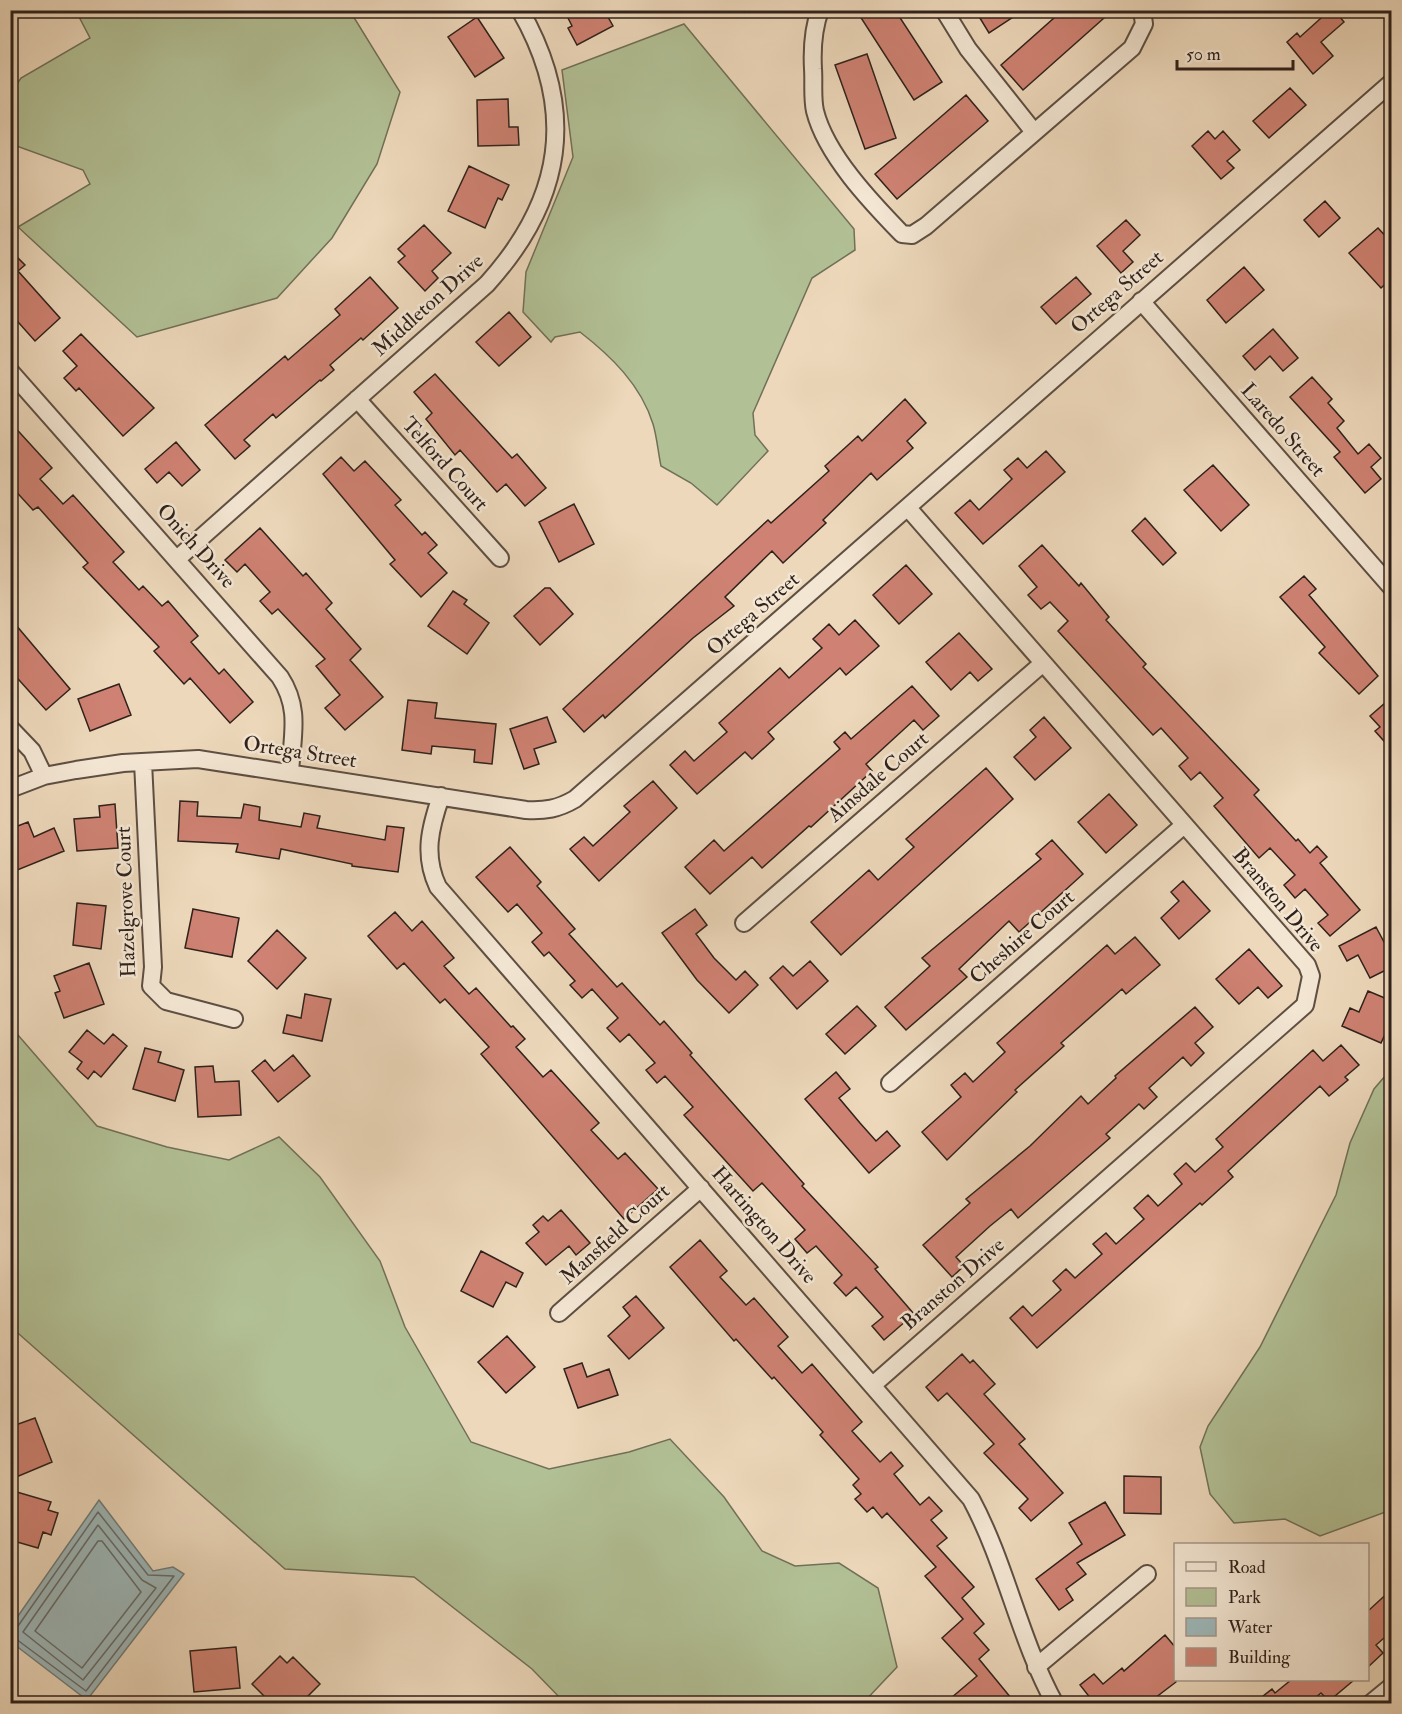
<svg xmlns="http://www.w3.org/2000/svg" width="1402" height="1714" font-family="'IM FELL Double Pica',serif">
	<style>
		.green { fill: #b2c095; stroke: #707058; stroke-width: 1.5 }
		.water { fill: #9db8ba; stroke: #717c7a; stroke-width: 1.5 }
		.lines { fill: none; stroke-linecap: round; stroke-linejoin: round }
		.shore { stroke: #666c6a; stroke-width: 1.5 }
		.building { fill: #cf8273; stroke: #2f211b; stroke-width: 1.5 }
		.minor-casing { stroke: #5e4f43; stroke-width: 20 }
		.minor { stroke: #f3e6d3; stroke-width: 16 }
		.labels { text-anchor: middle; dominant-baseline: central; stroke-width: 5; stroke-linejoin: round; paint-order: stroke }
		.street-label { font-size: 21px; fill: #2f211b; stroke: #f3e6d3 }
	</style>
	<rect width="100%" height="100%" fill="#edd8bb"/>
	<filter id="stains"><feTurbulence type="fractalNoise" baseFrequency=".00333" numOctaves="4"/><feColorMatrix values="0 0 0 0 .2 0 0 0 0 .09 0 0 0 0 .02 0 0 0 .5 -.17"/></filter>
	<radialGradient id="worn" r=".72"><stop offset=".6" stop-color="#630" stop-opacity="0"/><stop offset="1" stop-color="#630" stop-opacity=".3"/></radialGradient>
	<!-- green -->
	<path class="green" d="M76,11H350L400,92L377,164L332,238L277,298L137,337L18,227L90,184L83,170L11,144V93L21,78L90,38Z
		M684,24L854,229L855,250L812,278L753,413L755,435L768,451L717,505L691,483L661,466C658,452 657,437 653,424C641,385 611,356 580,332L555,337L551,342L523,312L526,272L573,157L562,70Z
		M11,1027L97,1126L167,1147L229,1160L279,1137L320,1177L380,1261L405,1327L471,1442L549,1469L629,1452L670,1439L724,1497L762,1551L795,1566L839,1563L878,1588L897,1667L863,1703H565L532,1669L414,1577L285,1569L11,1327Z
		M1391,1069V1510L1320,1536L1285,1519L1234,1523L1210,1494L1200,1447L1208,1426L1260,1347L1336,1195L1350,1143L1374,1089Z"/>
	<!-- water -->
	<path class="water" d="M99,1500L153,1571L173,1567L184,1574L87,1700L11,1642V1626Z"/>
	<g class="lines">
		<!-- shore -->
		<path class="shore" d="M98,1525L142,1580L156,1588L83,1680L23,1632Z
			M98,1541H102L141,1592L82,1668L35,1631Z
			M10,1629L18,1626L98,1512L148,1575L174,1576L86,1691L16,1639L10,1638"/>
	</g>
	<!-- building -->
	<path class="building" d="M564,10H604L613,26L577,45L568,28L572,26Z
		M856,10H895L942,82L914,100Z
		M975,10H1024L989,33Z
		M1063,10H1113L1023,90L1001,65Z
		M1330,10H1334L1344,22L1321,42L1333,56L1313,74L1287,42L1297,33L1300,37Z
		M477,17L504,58L475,77L448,37Z
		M867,54L896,138L865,149L835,65Z
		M1290,88L1306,105L1269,138L1253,121Z
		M966,95L988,121L897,199L875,174Z
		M508,99L509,127H518L519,145L478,146L477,100Z
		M1208,131L1215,139L1223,131L1240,150L1227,161L1234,168L1221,179L1192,146Z
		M469,166L509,185L502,200L498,198L485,228L448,211Z
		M1325,201L1340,218L1319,237L1304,220Z
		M1126,220L1140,235L1123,251L1133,262L1121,273L1097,246Z
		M424,225L451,253L432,271L438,278L425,291L398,262L405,256L398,249Z
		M1378,228L1392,243V278L1381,288L1349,253Z
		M10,250L25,265L18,271L60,318L35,341L10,313Z
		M1244,267L1264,290L1226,323L1207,300Z
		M370,277L398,308L363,340L361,338L330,365L334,370L321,381L320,380L276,418L273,414L244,440L250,446L235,459L205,425L285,356L288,360L340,315L335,309Z
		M1076,277L1091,294L1056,324L1041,307Z
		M509,312L531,337L499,366L476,342Z
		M1273,329L1298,358L1283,371L1270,356L1255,370L1243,356Z
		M81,334L154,408L123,436L79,388L76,391L64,378L77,366L63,351Z
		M435,374L512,458L517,454L546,488L525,506L506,484L497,492L460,450L455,455L426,419L432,413L414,392Z
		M1312,377L1332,399L1328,403L1344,421L1337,428L1358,454L1369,444L1381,458L1371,467L1381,479L1365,493L1334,457L1340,452L1290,397Z
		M905,399L926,423L907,441L913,448L877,480L871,473L823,520L826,523L783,563L772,551L725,597L734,606L693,638L605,718L603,715L584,732L563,709L768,520L771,523L829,471L825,466L858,436L862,441Z
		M10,422L52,468L40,479L63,504L73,495L124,552L113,562L139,590L143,586L162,606L168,601L198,636L191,642L219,674L224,669L253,702L230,723L190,678L184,684L154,651L159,647L83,567L88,563L38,507L33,510L10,485Z
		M176,442L200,470L182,486L169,472L157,483L145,469Z
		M1046,451L1065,472L983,544L955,513L970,500L979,510L1012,479L1004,470L1018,458L1027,468Z
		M341,457L354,471L365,461L401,500L395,505L422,535L425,532L437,545L428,553L447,573L421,597L390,564L395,560L323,474Z
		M1213,465L1249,505L1221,531L1184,490Z
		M574,504L594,544L559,562L539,522Z
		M1145,518L1176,553L1163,565L1132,531Z
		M260,528L303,576L306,573L332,603L326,609L361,649L350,660L383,697L345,730L325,708L340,695L316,666L325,659L278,609L272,614L260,601L270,592L245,564L237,572L225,560Z
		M1042,545L1079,586L1081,583L1109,617L1106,620L1146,664L1143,667L1259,790L1254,795L1296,841L1298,839L1310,853L1317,846L1327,857L1320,863L1360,910L1330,936L1318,923L1328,915L1305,889L1295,898L1284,885L1295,875L1270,848L1259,858L1214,806L1223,798L1200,772L1191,780L1179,766L1188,758L1161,728L1153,735L1058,631L1068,621L1050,602L1041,609L1028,595L1037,587L1019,566Z
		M906,565L932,594L899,624L873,595Z
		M1304,576L1316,589L1309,595L1378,676L1359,694L1319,653L1325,647L1280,597Z
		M545,588H550L573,614L540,645L514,616Z
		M453,591L467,600L464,604L489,623L467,654L428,626Z
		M10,618L70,689L46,710L10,670Z
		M855,620L879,646L846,675L840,668L768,732L774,739L752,759L745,752L697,794L670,765L685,751L694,761L727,732L719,723L780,668L789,678L822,648L813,639L829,624L839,635Z
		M959,633L992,669L978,681L970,672L951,690L926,662Z
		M119,684L131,715L90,731L78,699Z
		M912,686L939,716L923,730L914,720L866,764L872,771L811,827L809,826L762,868L752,857L710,894L685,867L714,840L724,851L840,749L834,742L845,732L851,739Z
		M1392,697V750L1375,731L1380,727L1370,716Z
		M408,700L437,703L435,718L496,724L492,764L474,762L475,750L432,746L431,754L402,750Z
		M547,717L556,742L534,749L539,764L524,769L510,729Z
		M1044,717L1071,748L1035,780L1014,757L1036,737L1030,730Z
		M986,768L1013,799L841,955L811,922L869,870L878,880L914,847L906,839Z
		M653,781L677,808L599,881L570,849L584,837L593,846L630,812L624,806Z
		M1109,794L1137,825L1106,853L1078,822Z
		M180,801L198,802L197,816L241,818L244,804L260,807L259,820L301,827L304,813L320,816L317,828L385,840L387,826L404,828L398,872L352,866V864L281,849L279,859L236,852L238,844L178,841Z
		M115,804L118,848L77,851L74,819L100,817L99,806Z
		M28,822L34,837L54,828L64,851L10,873V829Z
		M1052,840L1083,874L1019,932L1009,921L959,969L967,977L906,1030L885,1007L930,966L922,958L1041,859L1036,854Z
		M510,847L541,882L537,886L575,929L569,934L617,987L622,983L660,1025L664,1021L692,1053L690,1055L804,1184L802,1186L878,1267L875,1269L914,1314L884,1340L872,1326L883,1317L856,1287L846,1296L834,1283L842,1275L816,1246L807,1253L795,1239L805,1230L762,1183L753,1191L684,1115L693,1107L665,1076L657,1083L646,1070L655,1063L629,1034L620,1042L607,1028L618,1018L592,989L582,998L570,985L575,981L549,952L544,956L532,942L542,933L517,904L508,912L476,877Z
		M1183,881L1210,911L1179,939L1161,918L1179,901L1171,892Z
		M77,903L106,906L101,949L73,945Z
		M193,909L239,918L232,957L185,948Z
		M695,909L707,925L696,934L714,958L736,980L745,971L758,985L729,1013L697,980L662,933Z
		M395,912L412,931L422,921L454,958L444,966L469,994L476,988L511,1027L513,1026L525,1039L516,1047L543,1077L551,1070L599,1123L591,1130L618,1159L625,1153L658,1189L624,1219L481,1054L489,1047L445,999L440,1003L404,963L397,969L368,936Z
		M1376,927L1392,957V967L1370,978L1358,955L1347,961L1339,946Z
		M277,930L306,958L277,989L248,961Z
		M1135,937L1160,965L1126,994L1122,989L1061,1043L1064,1046L1015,1090L1017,1092L947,1160L922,1132L961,1097L951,1085L965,1073L973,1082L1005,1052L997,1043L1107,945L1115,954Z
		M1249,949L1282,986L1268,998L1258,987L1239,1004L1216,979Z
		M810,961L828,981L797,1009L770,978L783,966L793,976Z
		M89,963L104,1004L64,1018L55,993L60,991L54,976Z
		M1368,991L1392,1001V1019L1381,1043L1342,1026L1350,1008L1359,1012Z
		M305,994L331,999L322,1041L283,1033L287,1015L301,1018Z
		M857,1006L876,1026L845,1054L826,1034Z
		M1195,1007L1213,1027L1195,1043L1204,1053L1191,1066L1183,1057L1149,1088L1157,1097L1144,1109L1139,1104L1106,1134L1110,1138L1018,1218L1011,1209L990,1226L956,1257L964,1266L952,1277L923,1245L970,1203L966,1199L1030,1146L1081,1096L1088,1104L1116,1078L1115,1076Z
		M87,1030L104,1044L113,1034L127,1046L101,1077L94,1071L88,1079L77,1069L82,1062L69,1052Z
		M1341,1045L1359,1065L1345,1077L1348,1080L1329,1096L1320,1086L1228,1171L1233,1177L1202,1205L1200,1203L1037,1348L1010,1318L1023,1306L1032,1316L1061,1290L1053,1281L1066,1269L1075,1278L1102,1254L1093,1244L1106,1233L1116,1244L1144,1219L1134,1208L1148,1195L1158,1206L1182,1184L1174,1174L1186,1163L1195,1172L1223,1147L1216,1139L1300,1062L1313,1050L1323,1061Z
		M145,1048L161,1052L158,1062L184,1070L175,1101L133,1089Z
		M293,1055L310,1076L278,1102L252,1071L265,1060L274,1071Z
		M213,1066L215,1082L239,1081L241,1115L198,1117L195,1067Z
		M836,1072L850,1089L839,1098L860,1123L876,1141L887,1131L900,1146L869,1173L805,1099Z
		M561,1210L590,1243L576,1255L569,1246L546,1265L526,1243L539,1232L533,1225L543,1216L548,1221Z
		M700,1240L727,1271L720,1277L746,1305L754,1298L788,1337L778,1346L802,1373L812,1364L862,1422L852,1431L880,1462L891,1452L903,1466L894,1474L920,1505L929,1497L942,1511L931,1520L947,1538L937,1546L974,1587L962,1598L984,1624L974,1633L989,1650L979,1659L1016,1704H944L977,1676L942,1638L963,1619L925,1576L936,1567L887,1513L882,1518L873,1507L867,1512L855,1499L861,1494L853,1485L859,1479L820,1435L823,1432L774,1377L772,1379L736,1339L734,1341L670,1267Z
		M481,1251L523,1273L516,1287L506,1282L493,1307L461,1291Z
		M636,1296L664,1328L629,1359L608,1336L630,1316L623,1307Z
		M507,1336L535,1367L506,1393L478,1362Z
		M962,1354L970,1363L973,1360L995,1384L984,1394L1025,1439L1019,1444L1063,1493L1031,1521L1019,1508L1028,1499L984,1453L994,1444L947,1393L938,1401L926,1387Z
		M582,1363L587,1377L609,1369L618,1395L578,1408L564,1369Z
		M35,1418L52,1462L14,1478L10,1455L16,1453L10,1440V1427Z
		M1124,1476L1161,1477V1514L1124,1513Z
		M10,1490L51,1502L48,1510L58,1513L51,1535L43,1532L38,1548L10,1540Z
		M1105,1502L1125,1535L1077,1563L1086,1574L1066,1589L1073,1600L1059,1610L1036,1579L1082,1544L1069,1523Z
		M1392,1589V1631L1376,1645L1383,1653L1368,1667V1611Z
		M1165,1635L1176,1648V1682L1147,1704H1095L1080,1685L1094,1674L1103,1684L1122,1668L1124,1671Z
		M236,1647L240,1688L194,1692L190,1651Z
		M280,1656L287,1663L293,1657L320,1684L300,1704H272L252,1684Z
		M1291,1680H1354L1329,1701L1321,1693L1308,1704H1253L1272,1689L1275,1693Z"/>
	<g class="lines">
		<!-- minor casing -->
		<g class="minor-casing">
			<path id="minor" d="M820,10C813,29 812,50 813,69C814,82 812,98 815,111C826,155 871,202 902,234L912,235L926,226L1132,48L1144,24L1142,10
				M944,10L968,49L1034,132
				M1141,301L1392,588
				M10,371L280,677C301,709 292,736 290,773
				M357,399L500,558
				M177,559L487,284C563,200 578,111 520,10
				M10,728L32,751L44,776
				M143,762L153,967L151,986L166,1001L234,1019
				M10,789L44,776L76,770L123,763L198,759L526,810C545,811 558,809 575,799L1392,82
				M441,796C430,828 423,855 438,887L971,1499C1006,1564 1019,1638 1055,1704
				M744,923L1042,664
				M890,1083L1184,825
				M559,1313L701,1188
				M874,1384L1305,1005L1311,976L1307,965L908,508
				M1036,1667L1147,1574
				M1370,1704L1392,1686"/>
		</g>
		<!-- minor -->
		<use href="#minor" class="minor"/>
	</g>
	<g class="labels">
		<!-- street labels -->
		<g class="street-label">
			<text transform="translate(1117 292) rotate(-41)">Ortega Street</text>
			<text transform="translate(428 305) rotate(-42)">Middleton Drive</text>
			<text transform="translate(1283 430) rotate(49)">Laredo Street</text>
			<text transform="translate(445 464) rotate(48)">Telford Court</text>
			<text transform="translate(196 546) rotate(48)">Onich Drive</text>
			<text transform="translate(753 614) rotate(-41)">Ortega Street</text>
			<text transform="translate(300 752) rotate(9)">Ortega Street</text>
			<text transform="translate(878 777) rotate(-41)">Ainsdale Court</text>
			<text transform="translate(1278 900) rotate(50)">Branston Drive</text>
			<text transform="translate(126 902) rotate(-92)">Hazelgrove Court</text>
			<text transform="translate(1022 937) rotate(-41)">Cheshire Court</text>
			<text transform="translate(764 1225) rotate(49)">Hartington Drive</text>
			<text transform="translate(615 1234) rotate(-42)">Mansfield Court</text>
			<text transform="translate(953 1284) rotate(-41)">Branston Drive</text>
		</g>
	</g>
	<!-- margin -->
	<rect width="1402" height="1714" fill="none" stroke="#edd8bb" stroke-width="36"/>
	<rect x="12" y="12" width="1378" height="1690" fill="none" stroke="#2f211b" stroke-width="3"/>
	<rect x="18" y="18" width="1366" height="1678" fill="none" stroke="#2f211b" stroke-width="1.5"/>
	<!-- legend -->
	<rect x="1174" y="1543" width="195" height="138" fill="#f3e6d3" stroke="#a59789" stroke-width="1.5"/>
	<rect x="1186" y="1562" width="30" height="9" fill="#f3e6d3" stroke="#a59789" stroke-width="1.5"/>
	<text x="1228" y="1573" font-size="18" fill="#2f211b">Road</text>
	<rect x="1186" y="1588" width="30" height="18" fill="#b2c095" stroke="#a59789" stroke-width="1.5"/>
	<text x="1228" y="1603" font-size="18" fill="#2f211b">Park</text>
	<rect x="1186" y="1618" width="30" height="18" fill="#9db8ba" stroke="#a59789" stroke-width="1.5"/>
	<text x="1228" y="1633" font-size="18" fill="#2f211b">Water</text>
	<rect x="1186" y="1648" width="30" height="18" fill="#cf8273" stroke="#a59789" stroke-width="1.5"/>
	<text x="1228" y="1663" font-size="18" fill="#2f211b">Building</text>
	<!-- scale -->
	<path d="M1177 60v9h116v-9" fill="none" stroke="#2f211b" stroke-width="3"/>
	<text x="1186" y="60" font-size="18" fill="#2f211b" stroke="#f3e6d3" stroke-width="4.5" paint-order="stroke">50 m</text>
	<rect width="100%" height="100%" filter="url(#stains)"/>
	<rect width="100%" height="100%" fill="url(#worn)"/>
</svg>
